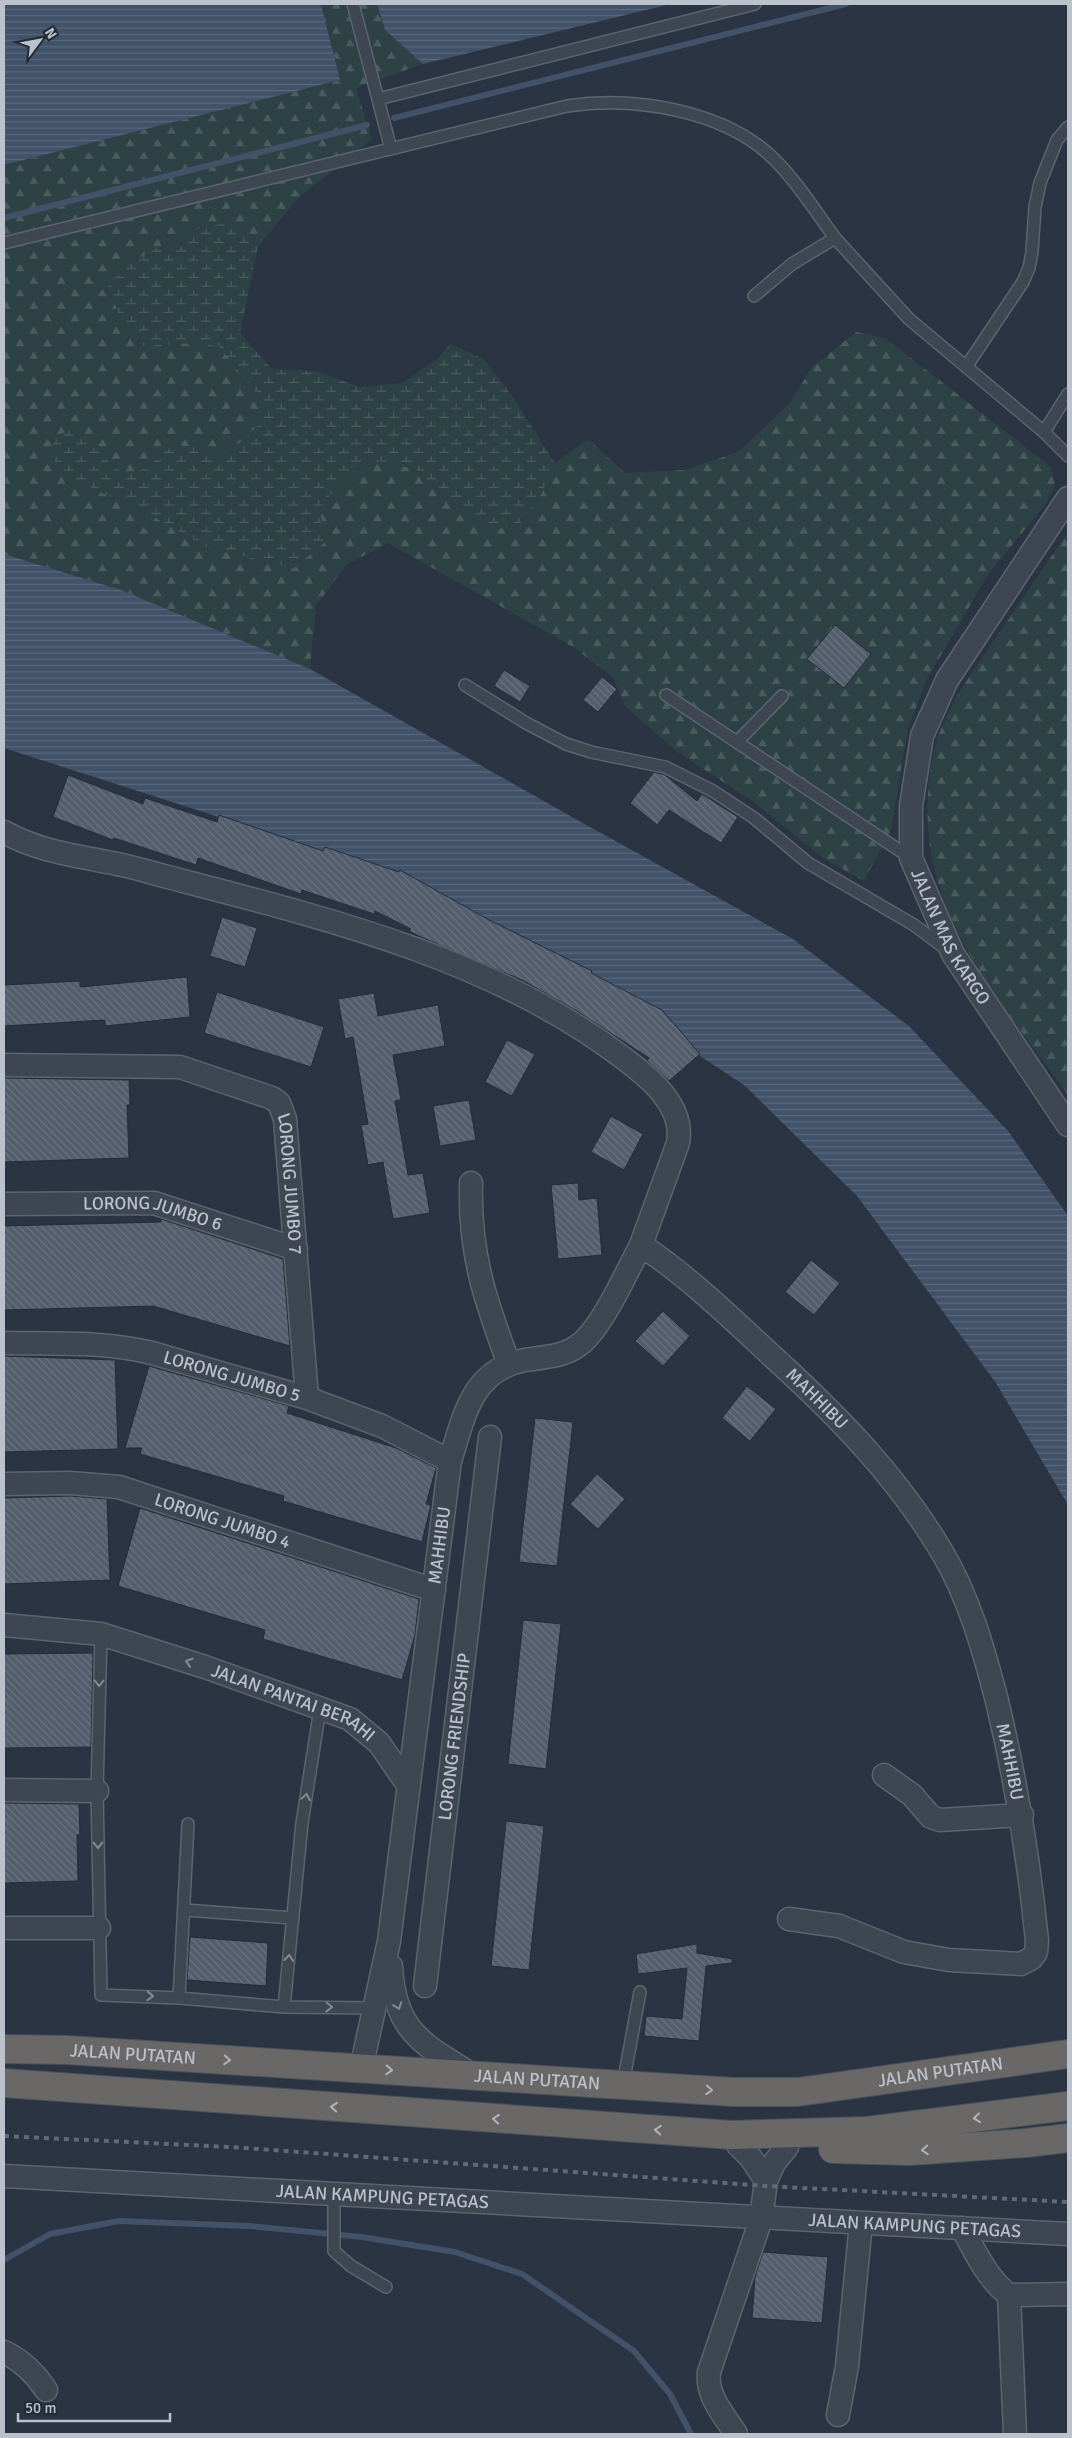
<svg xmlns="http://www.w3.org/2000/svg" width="1072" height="2438" font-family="Signika,sans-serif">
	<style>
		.forest { fill: url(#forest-firs) }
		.wetland { fill: url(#wetland-marsh) }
		.water { fill: url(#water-rules) }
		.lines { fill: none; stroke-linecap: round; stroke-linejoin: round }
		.stream { stroke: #415269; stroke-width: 6 }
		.building { fill: url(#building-back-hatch); stroke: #242d39 }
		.service-casing { stroke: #5c646f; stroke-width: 14 }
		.minor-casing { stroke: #5c646f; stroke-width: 25 }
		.trunk-casing { stroke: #48515c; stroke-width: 30 }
		.service { stroke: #3e4652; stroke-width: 11 }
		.minor { stroke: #3e4652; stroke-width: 22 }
		.trunk { stroke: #6a6866; stroke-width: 28 }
		.rail { stroke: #606a78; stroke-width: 4; stroke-dasharray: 5 5; stroke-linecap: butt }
		.oneway { stroke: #838a95 }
		.oneway2 { stroke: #afb4bc }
		.labels { text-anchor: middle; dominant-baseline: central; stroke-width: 4; stroke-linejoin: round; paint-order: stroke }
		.street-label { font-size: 18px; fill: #bbc2cb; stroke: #222b37 }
	</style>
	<defs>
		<pattern id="forest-firs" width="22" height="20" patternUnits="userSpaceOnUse" patternTransform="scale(1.25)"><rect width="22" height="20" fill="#2d4244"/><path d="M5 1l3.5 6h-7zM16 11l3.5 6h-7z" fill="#4a5c5e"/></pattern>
		<pattern id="wetland-marsh" width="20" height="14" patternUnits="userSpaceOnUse" patternTransform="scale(1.25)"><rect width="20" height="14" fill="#2d4244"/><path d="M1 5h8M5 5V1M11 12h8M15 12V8" fill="none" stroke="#4a5c5e"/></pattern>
		<pattern id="water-rules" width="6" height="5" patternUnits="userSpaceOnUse" patternTransform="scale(1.25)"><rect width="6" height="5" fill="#415269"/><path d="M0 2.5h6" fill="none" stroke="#5a697d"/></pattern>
		<pattern id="building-back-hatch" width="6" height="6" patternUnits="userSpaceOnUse" patternTransform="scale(1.25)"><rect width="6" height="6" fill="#535d6c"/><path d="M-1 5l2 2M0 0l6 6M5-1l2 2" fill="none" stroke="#6a7380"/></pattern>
	</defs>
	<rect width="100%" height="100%" fill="#2a3442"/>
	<!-- forest -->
	<path class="forest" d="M321,4H377L385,30L423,64L356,88L372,139L297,199L258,247L230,222L199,228L182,242L155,248L132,263L192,343L219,346L263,402L264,420L241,442L219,458L173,445L146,468L125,475L104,458L77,429L56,471L154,517L205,547L246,556L324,543L320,509L347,473L380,461L416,469L452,507L493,530L520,524L542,493L555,463L588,439L625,473L684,470L738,452L790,403L812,367L856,332L885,338L1051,467L1055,486L1045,505L989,573L928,677L908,728L891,830L864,881L823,858L751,800L676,751L625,706L613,677L573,647L388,543L346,565L316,606L310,669L121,590L4,554V165L340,80Z
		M1068,532V1095C988,983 897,889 937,740C942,723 952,705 961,689Z"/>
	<!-- wetland -->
	<path class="wetland" d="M230,222L258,247L240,333L272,369L317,371L359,387L402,383L436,360L450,344L484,359L513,397L555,463L542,493L520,524L493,530L452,507L416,469L380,461L347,473L320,509L324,543L294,568L205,547L154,517L56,471L52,437L77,428L104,458L125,475L146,468L173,445L206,448L219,458L241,442L263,420V402L219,346L192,343L143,346L122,323L108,286L132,263L155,248L182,242L199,228Z"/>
	<!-- water -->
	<path class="water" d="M4,4H321L340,80L4,165Z
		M377,4H671L423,64L385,30Z
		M4,554L121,590L310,669L581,822L793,939L909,1026L1008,1131L1068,1216V1505L996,1383L857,1196L744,1085L562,965L253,828L4,748Z"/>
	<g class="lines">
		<!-- stream -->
		<path class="stream" d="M394,118L846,4
			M4,218L367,125
			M4,2260L50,2234L119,2221L250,2226L362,2237L455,2252L522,2274L634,2351L670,2394L691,2434"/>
	</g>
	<!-- building -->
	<path class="building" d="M835,625L871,654L844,688L807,659Z
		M504,670L530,686L520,702L494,686Z
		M602,677L617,689L598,712L583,700Z
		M654,772L665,775L697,801L702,794L738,817L721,843L669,810L657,825L630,803Z
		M68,775L143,804L145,798L217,822L219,815L323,851L325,847L399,872L400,870L489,920L592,971L591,973L662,1010L700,1054L669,1081L647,1060L649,1058L577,1011L522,980L421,937L409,931L411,929L375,911L374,914L302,890L301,894L198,858L196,865L114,838L113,840L53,817Z
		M222,917L257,928L245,967L210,956Z
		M187,977L190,1017L105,1026V1020L4,1026V985L80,981V987Z
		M217,992L324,1027L311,1067L204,1033Z
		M374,993L378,1016L438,1005L445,1046L393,1055L401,1100L395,1101L408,1175L423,1173L430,1213L393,1219L383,1162L368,1165L361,1125L368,1124L353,1037L345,1039L338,999Z
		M507,1040L535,1054L512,1096L485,1082Z
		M4,1078L129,1080L130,1105H127L129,1158L4,1162Z
		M469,1100L476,1140L440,1146L433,1106Z
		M611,1116L643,1134L624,1170L591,1152Z
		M578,1183L579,1200L597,1198L602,1255L558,1259L551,1185Z
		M161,1219L283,1259L290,1346L153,1306L4,1310V1226L161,1222Z
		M811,1260L840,1283L814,1315L785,1292Z
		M663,1311L690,1336L663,1366L635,1341Z
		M4,1356L115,1360L118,1449L4,1452Z
		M149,1366L289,1406L287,1413L396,1448L436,1468L426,1504L431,1505L422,1542L283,1501L284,1496L140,1454L142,1448H125Z
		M747,1386L776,1409L750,1441L722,1418Z
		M535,1418L573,1422L557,1566L519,1562Z
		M597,1474L625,1499L598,1529L570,1504Z
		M70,1496L107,1499L110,1580L4,1584V1498Z
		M140,1508L419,1599L415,1635L402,1680L263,1639L265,1630L118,1586Z
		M523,1620L561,1624L546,1769L508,1764Z
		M93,1653L91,1747L4,1748V1654Z
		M4,1803L79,1804L80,1834L77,1835L78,1881L4,1883Z
		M506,1821L544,1826L529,1970L491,1966Z
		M190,1937L268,1943L266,1986L187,1980Z
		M697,1944V1953L732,1959V1963L706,1966L699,2041L644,2036L646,2016L682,2019L687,1968L638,1974L636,1954Z
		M763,2252L828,2257L822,2323L752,2318L755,2277Z"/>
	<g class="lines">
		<!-- service casing -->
		<g class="service-casing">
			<path id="service" d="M353,4L391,149
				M378,99L755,4
				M4,243L567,106C634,96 725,110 775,160C798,183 816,212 835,238
				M754,296L792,264L835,238L909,319L1044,432L1068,456
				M966,367L1023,282L1029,268L1032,252L1035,207L1040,183L1057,140L1068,127
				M1044,432L1068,394
				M465,685L526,723L566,744L591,752L665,767L713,791L754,818L808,863L914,925L946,949
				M666,695L911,858
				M737,742L782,696
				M101,1634L97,1791L101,1995L179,1998L284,2007L376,2008
				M185,1910L293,1918
				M179,1998L188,1824
				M284,2007L302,1823L320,1709
				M623,2084L640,1992
				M334,2193V2251L351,2266L386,2287"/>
		</g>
		<!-- minor casing -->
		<g class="minor-casing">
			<g id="minor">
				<path id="s1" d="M1068,498L947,680L922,736L911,806V858L953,954L1068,1125"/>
				<path d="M4,832C36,850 71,855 107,862C126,865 145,871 164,876C321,917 490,957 622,1057C649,1077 685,1106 678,1143L641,1245"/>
				<path id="s2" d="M4,1065L180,1067L272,1098L279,1103L285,1119L307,1398"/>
				<path d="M471,1183C469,1253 485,1300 509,1364"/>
				<path id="s3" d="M4,1204L154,1203L296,1249"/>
				<path id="s4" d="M4,1343C54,1344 103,1341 152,1353L307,1398L382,1426L450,1461"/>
				<path id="s5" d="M4,1484L70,1483L119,1487L434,1590"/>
				<path id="s6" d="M4,1625L101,1634L205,1667L350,1719L379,1743L408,1785"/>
				<path d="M884,1775L912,1795L931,1817L940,1820L1022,1815"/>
				<path d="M4,1790L97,1791"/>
				<path d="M4,1928H99"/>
				<path d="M391,1966C395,2030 420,2043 471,2074"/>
				<path id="s7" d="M425,1986L490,1437"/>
				<path id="s8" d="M361,2069L389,1941L450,1461C464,1417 471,1370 525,1360C544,1357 563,1357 579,1345C602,1328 627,1271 641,1245C689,1277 730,1317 772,1356C837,1415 897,1476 942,1552C969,1597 984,1651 997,1701C1016,1781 1029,1860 1037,1941L1036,1952L1032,1958L1021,1964L949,1960L904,1952L839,1926L789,1919"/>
				<path d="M738,2145L751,2158L766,2181"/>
				<path id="s9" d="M4,2176L1068,2234"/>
				<path d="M962,2228C975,2251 987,2279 1009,2295L1015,2434"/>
				<path d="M1009,2295L1068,2294"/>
				<path d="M4,2352C23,2361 35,2373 46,2390"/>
				<path d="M838,2415L847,2366L861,2223"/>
				<path d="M736,2434C724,2415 706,2396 709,2372L761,2219L766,2181L774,2163L787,2147"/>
			</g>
		</g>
		<!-- trunk casing -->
		<g class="trunk-casing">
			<g id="trunk">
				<path id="s10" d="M4,2049L67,2050L734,2092H798L1068,2054"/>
				<path d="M4,2083L732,2135L867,2131L1068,2106"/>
				<path d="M833,2149L910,2151L1026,2143L1068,2138"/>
			</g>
		</g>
		<!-- service -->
		<use href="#service" class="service"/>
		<!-- minor -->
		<use href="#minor" class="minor"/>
		<!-- trunk -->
		<use href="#trunk" class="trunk"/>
		<!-- rail -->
		<path class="rail" d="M4,2136L231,2147L766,2186L1068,2202"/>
	</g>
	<!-- one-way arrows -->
	<defs><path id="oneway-chevron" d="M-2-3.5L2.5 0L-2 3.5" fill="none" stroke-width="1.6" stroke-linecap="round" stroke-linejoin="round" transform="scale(1.25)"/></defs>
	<g class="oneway">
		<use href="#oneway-chevron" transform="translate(189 1662) rotate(-162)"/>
		<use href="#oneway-chevron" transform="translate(99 1683) rotate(91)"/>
		<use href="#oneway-chevron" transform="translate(306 1797) rotate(-81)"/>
		<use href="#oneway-chevron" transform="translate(98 1845) rotate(89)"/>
		<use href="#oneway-chevron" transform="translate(289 1958) rotate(-84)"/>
		<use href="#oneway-chevron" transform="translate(150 1996) rotate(2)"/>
		<use href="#oneway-chevron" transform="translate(398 2006) rotate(70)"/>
		<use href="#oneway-chevron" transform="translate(329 2007) rotate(1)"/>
	</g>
	<g class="oneway2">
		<use href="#oneway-chevron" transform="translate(227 2060) rotate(4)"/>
		<use href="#oneway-chevron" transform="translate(389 2070) rotate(3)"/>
		<use href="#oneway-chevron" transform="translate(709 2090) rotate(4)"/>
		<use href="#oneway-chevron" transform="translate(334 2107) rotate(-176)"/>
		<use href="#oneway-chevron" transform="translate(977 2118) rotate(174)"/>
		<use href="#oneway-chevron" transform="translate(496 2119) rotate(-176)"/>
		<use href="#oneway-chevron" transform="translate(658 2130) rotate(-176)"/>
		<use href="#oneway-chevron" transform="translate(925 2150) rotate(176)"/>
	</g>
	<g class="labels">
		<!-- street labels -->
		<g class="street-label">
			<text stroke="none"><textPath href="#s1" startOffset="491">JALAN MAS KARGO</textPath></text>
			<text stroke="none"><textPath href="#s2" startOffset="364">LORONG JUMBO 7</textPath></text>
			<text stroke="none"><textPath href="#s3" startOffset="150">LORONG JUMBO 6</textPath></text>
			<text stroke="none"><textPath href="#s4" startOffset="232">LORONG JUMBO 5</textPath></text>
			<text stroke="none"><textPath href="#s8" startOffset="1158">MAHHIBU</textPath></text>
			<text stroke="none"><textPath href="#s5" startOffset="224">LORONG JUMBO 4</textPath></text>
			<text stroke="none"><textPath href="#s8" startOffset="530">MAHHIBU</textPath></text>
			<text stroke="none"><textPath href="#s6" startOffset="302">JALAN PANTAI BERAHI</textPath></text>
			<text stroke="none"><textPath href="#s7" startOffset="251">LORONG FRIENDSHIP</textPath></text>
			<text stroke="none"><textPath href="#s8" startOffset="1578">MAHHIBU</textPath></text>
			<text stroke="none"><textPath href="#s10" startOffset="129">JALAN PUTATAN</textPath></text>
			<text stroke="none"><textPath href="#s10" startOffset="939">JALAN PUTATAN</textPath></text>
			<text stroke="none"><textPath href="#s10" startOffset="534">JALAN PUTATAN</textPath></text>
			<text stroke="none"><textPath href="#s9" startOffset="379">JALAN KAMPUNG PETAGAS</textPath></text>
			<text stroke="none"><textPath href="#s9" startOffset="912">JALAN KAMPUNG PETAGAS</textPath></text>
		</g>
	</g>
	<!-- border -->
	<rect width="1072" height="2438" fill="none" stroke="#bbc2cb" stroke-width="10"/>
	<!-- north arrow -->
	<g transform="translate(40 40) rotate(58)" stroke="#222b37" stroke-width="4" paint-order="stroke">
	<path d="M0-4L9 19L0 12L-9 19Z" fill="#bbc2cb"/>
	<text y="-8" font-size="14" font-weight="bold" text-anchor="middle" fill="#bbc2cb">N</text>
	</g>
	<!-- scale -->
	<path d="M18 2413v8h152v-8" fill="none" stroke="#bbc2cb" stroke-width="2.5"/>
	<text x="25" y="2413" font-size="15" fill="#bbc2cb" stroke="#222b37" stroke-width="4" paint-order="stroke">50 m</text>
</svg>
